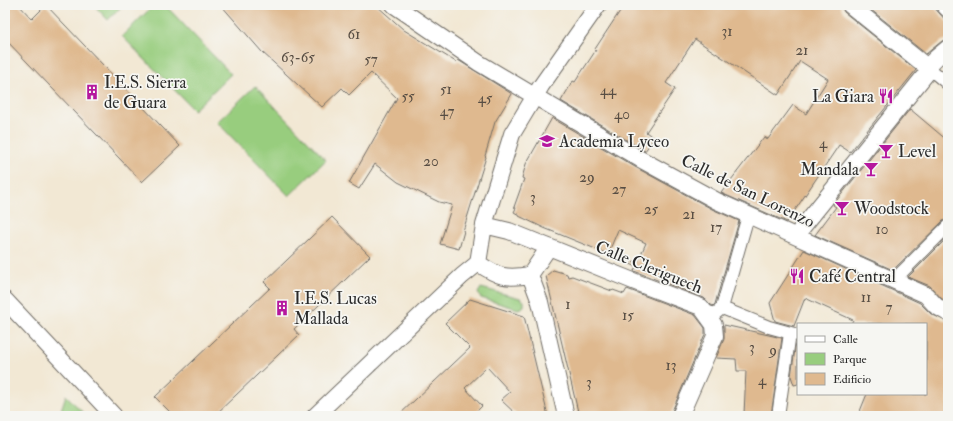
<svg xmlns="http://www.w3.org/2000/svg" width="953" height="421" font-family="'IM FELL Double Pica',serif">
	<style>
		.green { fill: #98cd7e; stroke: #627c54 }
		.building { fill: #dfb98f }
		.lines { fill: none; stroke-linecap: round; stroke-linejoin: round }
		.pedestrian-casing { stroke: #716d66; stroke-width: 14 }
		.minor-casing { stroke: #716d66; stroke-width: 18 }
		.pedestrian { stroke: #fff; stroke-width: 12 }
		.minor { stroke: #fff; stroke-width: 16 }
		.labels { text-anchor: middle; dominant-baseline: central; stroke-width: 3.5; stroke-linejoin: round; paint-order: stroke }
		.number-label { font-size: 15px; fill: #584e44 }
		.poi-label { font-size: 17px; fill: #2b2b2b; stroke: #f6f6f2; text-anchor: start }
		.street-label { font-size: 17px; fill: #2b2b2b; stroke: #f6f6f2 }
	</style>
	<rect width="100%" height="100%" fill="#f6f6f2"/>
	<filter id="ink" filterUnits="userSpaceOnUse"><feTurbulence type="fractalNoise" baseFrequency=".025" numOctaves="2"/><feDisplacementMap in="SourceGraphic" scale="8" xChannelSelector="R" yChannelSelector="G"/><feConvolveMatrix kernelMatrix="1 2 1 2 8 2 1 2 1" color-interpolation-filters="sRGB"/></filter>
	<filter id="wash" filterUnits="userSpaceOnUse"><feTurbulence type="fractalNoise" baseFrequency=".012" numOctaves="4" result="noise"/><feDisplacementMap in="SourceGraphic" scale="16" xChannelSelector="R" yChannelSelector="G"/><feGaussianBlur stdDeviation="0.9" result="paint"/><feColorMatrix in="noise" values="0 0 0 0 0 0 0 0 0 0 0 0 0 0 0 0 0 1.4 0 .05"/><feComposite in="paint" operator="in"/></filter>
	<g filter="url(#wash)">
		<rect width="100%" height="100%" fill="#f2e8d4"/>
		<!-- green -->
		<path class="green" d="M94,5H123L108,20Z
			M154,5H165L231,74L194,110L122,36Z
			M255,86L326,160L289,196L217,122Z
			M481,288L520,298L524,301V306L521,308L518,309L481,298L478,293Z
			M66,395L86,416H59Z"/>
		<g id="blocks">
			<!-- building -->
			<path class="building" d="M5,5H19L32,19L46,5L180,146L142,182L5,39Z
				M221,5H376L404,30L456,62L458,60L512,94L495,122L485,156L486,157L463,231H464L459,249L440,244L452,205L439,202L398,182L375,164L359,189L349,183L397,98L371,73L349,95L342,88L322,107L262,52Z
				M624,5H841L844,12L916,70L850,152L839,145L787,222L721,193L764,137L768,139L793,105L806,114L828,79L800,61L778,95L695,39L666,83L675,89L646,132L654,138L645,151L561,101L573,81L575,82L596,50L595,49Z
				M865,5H932L948,23V39L942,41L926,54Z
				M910,109L948,141V219L943,221L893,270L815,235L836,207L833,205Z
				M552,118L635,167L712,209L739,221L715,304L713,306L711,305L704,298L634,271L635,268H639L626,262L638,261L646,243L618,230L608,254L544,228L519,216V215L514,212L516,208L514,207L524,179L522,178L526,164Z
				M332,217L370,256L294,329L299,335L214,416H174L155,397L270,288L264,282Z
				M948,237V302L942,299L930,286L908,277Z
				M804,250L920,303L931,314L948,322V416H858L867,394H926V324H851L853,320L805,298L794,326L775,321L770,303Z
				M553,270L567,274L568,277L572,276L612,291L613,290L624,294L627,289L695,315L705,328V334L670,416H579L546,276Z
				M470,299L524,316L548,416H518L501,400L510,392L487,367L465,388L482,406L472,416H398L470,348L445,323Z
				M724,325L782,338L771,416L744,415L746,371H737L736,359L716,358L724,339Z
				M796,342H798V384L794,385L791,376Z"/>
		</g>
	</g>
	<g filter="url(#ink)">
		<use href="#blocks" fill-opacity="0" stroke="#716d66" stroke-width="1"/>
		<g class="lines">
			<!-- pedestrian casing -->
			<g class="pedestrian-casing">
				<path id="pedestrian" d="M930,69L948,84
					M896,281L899,275L948,226
					M722,308L746,223L749,215
					M705,311L715,314L722,308L769,327L798,335
					M778,416L790,333"/>
			</g>
			<!-- minor casing -->
			<g class="minor-casing">
				<path id="minor" d="M394,5L479,63L640,159L717,201L926,295L936,306L948,313
					M850,5L927,67
					M944,5L948,9
					M927,67L936,58L948,48
					M484,225L509,231L643,285L701,307L714,325L715,336L680,416
					M798,237L801,229L930,69L927,67
					M549,247L530,275C506,279 498,277 478,263L484,225L512,134L541,86L598,5
					M530,275L540,302L566,416
					M5,300L114,416
					M315,416L462,276L478,263"/>
			</g>
			<!-- pedestrian -->
			<use href="#pedestrian" class="pedestrian"/>
			<!-- minor -->
			<use href="#minor" class="minor"/>
		</g>
	</g>
	<!-- icons -->
	<defs>
		<g id="building-bare" transform="scale(1.2)"><path d="M-4-6H4V6H1V3H-1V6H-4ZM-2.5-4.3h1.7v1.8h-1.7ZM.8-4.3h1.7v1.8H.8ZM-2.5-1h1.7V.8h-1.7ZM.8-1h1.7V.8H.8Z" fill="#b5179e" stroke="#f6f6f2" stroke-width="2.5" paint-order="stroke"/></g>
		<g id="restaurant-bare" transform="scale(1.2)"><path d="M-5-6h1v4h1v-4h1v4h1v-4h1v5L-1.5 .5V6h-2V.5L-5-1ZM5-6V6H3V1.5H1.5Q1.5-4 5-6Z" fill="#b5179e" stroke="#f6f6f2" stroke-width="2.5" paint-order="stroke"/></g>
		<g id="school-bare" transform="scale(1.2)"><path d="M0-5L7-2L0 1L-7-2ZM-4 1L0 2.5L4 1V4Q0 6-4 4Z" fill="#b5179e" stroke="#f6f6f2" stroke-width="2.5" paint-order="stroke"/></g>
		<g id="bar-bare" transform="scale(1.2)"><path d="M-6-5H6L.8 .8V4.5H3.5V6h-7V4.5H-.8V.8Z" fill="#b5179e" stroke="#f6f6f2" stroke-width="2.5" paint-order="stroke"/></g>
	</defs>
	<g fill-rule="evenodd">
		<use href="#building-bare" x="92" y="92"/>
		<use href="#restaurant-bare" x="886" y="96"/>
		<use href="#school-bare" x="547" y="141"/>
		<use href="#bar-bare" x="886" y="151"/>
		<use href="#bar-bare" x="871" y="169"/>
		<use href="#bar-bare" x="842" y="208"/>
		<use href="#restaurant-bare" x="797" y="276"/>
		<use href="#building-bare" x="282" y="308"/>
	</g>
	<g class="labels">
		<!-- number labels -->
		<g class="number-label">
			<text x="727" y="31">31</text>
			<text x="354" y="34">61</text>
			<text x="802" y="50">21</text>
			<text x="298" y="57">63-65</text>
			<text x="371" y="59">57</text>
			<text x="446" y="89">51</text>
			<text x="608" y="90">44</text>
			<text x="408" y="96">55</text>
			<text x="485" y="98">45</text>
			<text x="447" y="111">47</text>
			<text x="622" y="114">40</text>
			<text x="823" y="143">4</text>
			<text x="431" y="161">20</text>
			<text x="587" y="177">29</text>
			<text x="619" y="189">27</text>
			<text x="533" y="197">3</text>
			<text x="651" y="209">25</text>
			<text x="689" y="214">21</text>
			<text x="716" y="227">17</text>
			<text x="882" y="229">10</text>
			<text x="866" y="297">11</text>
			<text x="568" y="304">1</text>
			<text x="889" y="307">7</text>
			<text x="628" y="315">15</text>
			<text x="752" y="347">3</text>
			<text x="773" y="350">9</text>
			<text x="671" y="365">13</text>
			<text x="762" y="380">4</text>
			<text x="589" y="382">3</text>
		</g>
		<!-- poi labels -->
		<g class="poi-label">
			<text x="104" y="82">I.E.S. Sierra<tspan x="104" dy="20">de Guara</tspan></text>
			<text x="874" y="96" text-anchor="end">La Giara</text>
			<text x="559" y="141">Academia Lyceo</text>
			<text x="898" y="151">Level</text>
			<text x="859" y="169" text-anchor="end">Mandala</text>
			<text x="854" y="208">Woodstock</text>
			<text x="809" y="276">Café Central</text>
			<text x="294" y="298">I.E.S. Lucas<tspan x="294" dy="20">Mallada</tspan></text>
		</g>
		<!-- street labels -->
		<g class="street-label">
			<text transform="translate(748 191) rotate(26)">Calle de San Lorenzo</text>
			<text transform="translate(649 267) rotate(22)">Calle Cleriguech</text>
		</g>
	</g>
	<!-- margin -->
	<rect width="953" height="421" fill="none" stroke="#f6f6f2" stroke-width="20"/>
	<!-- legend -->
	<rect x="797" y="323" width="130" height="72" fill="#f6f6f2" stroke="#a5a5a2"/>
	<rect x="805" y="336" width="20" height="6" fill="#ffffff" stroke="#a5a5a2"/>
	<text x="833" y="343" font-size="12" fill="#2b2b2b">Calle</text>
	<rect x="805" y="353" width="20" height="12" fill="#98cd7e" stroke="#a5a5a2"/>
	<text x="833" y="363" font-size="12" fill="#2b2b2b">Parque</text>
	<rect x="805" y="373" width="20" height="12" fill="#dfb98f" stroke="#a5a5a2"/>
	<text x="833" y="383" font-size="12" fill="#2b2b2b">Edificio</text>
</svg>
